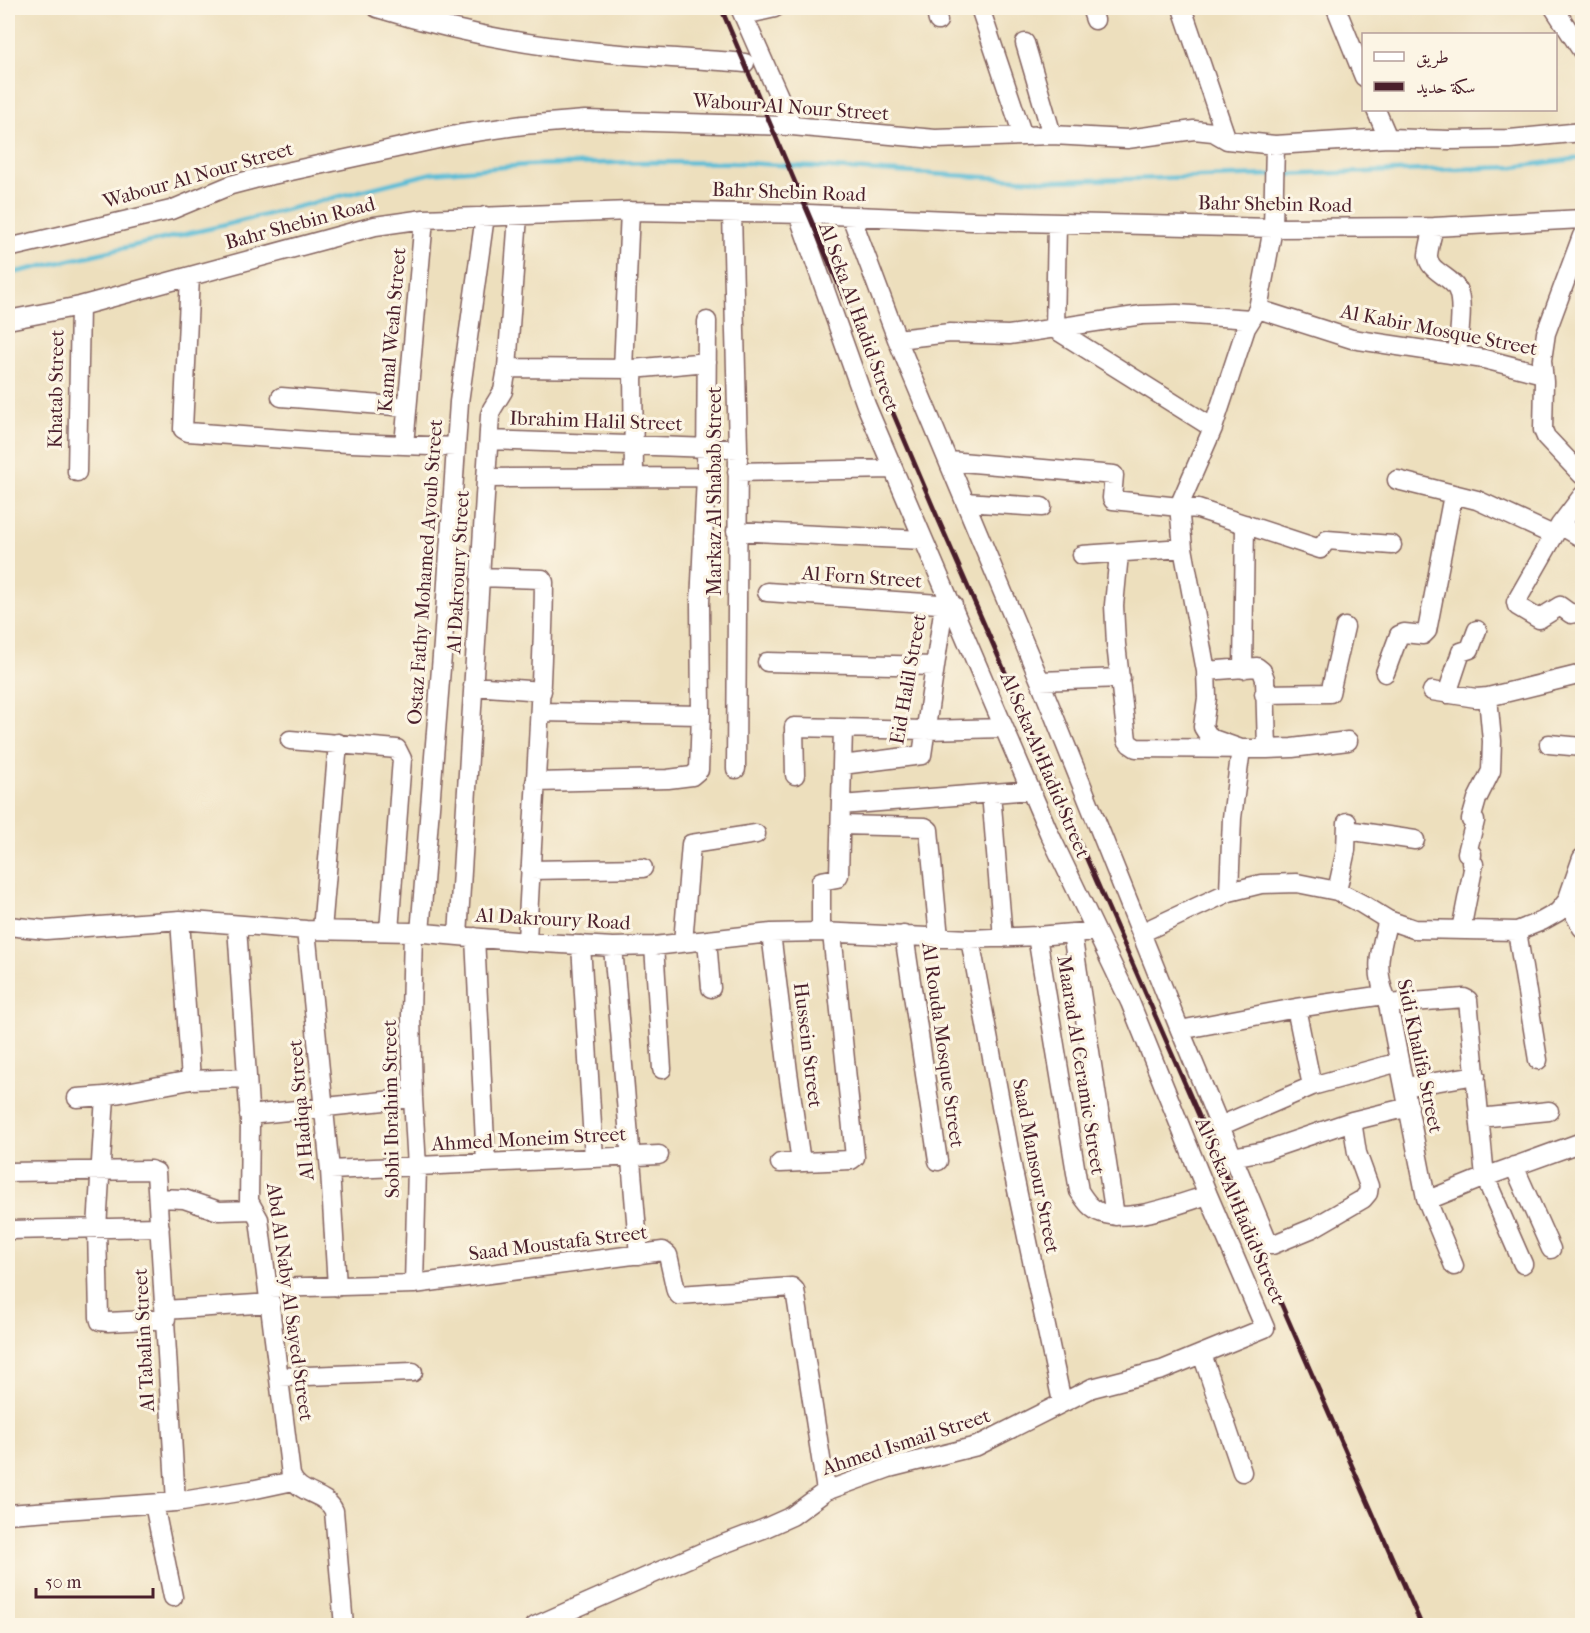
<svg xmlns="http://www.w3.org/2000/svg" width="1590" height="1633" font-family="'IM FELL French Canon',Amiri,serif">
	<style>
		.lines { fill: none; stroke-linecap: round; stroke-linejoin: round }
		.stream { stroke: #57bcd6; stroke-width: 4.5 }
		.street-casing { stroke: #83625e; stroke-width: 21 }
		.street { stroke: #fff; stroke-width: 18 }
		.rail { stroke: #4a1f2b; stroke-width: 4.5 }
		.labels { text-anchor: middle; dominant-baseline: central; stroke-width: 6; stroke-linejoin: round; paint-order: stroke }
		.street-label { font-size: 20px; fill: #4a1f2b; stroke: #fcf5e5 }
	</style>
	<rect width="100%" height="100%" fill="#fcf5e5"/>
	<filter id="ink" filterUnits="userSpaceOnUse"><feTurbulence type="fractalNoise" baseFrequency=".0167" numOctaves="2"/><feDisplacementMap in="SourceGraphic" scale="12" xChannelSelector="R" yChannelSelector="G"/><feConvolveMatrix kernelMatrix="1 2 1 2 8 2 1 2 1" color-interpolation-filters="sRGB"/></filter>
	<filter id="wash" filterUnits="userSpaceOnUse"><feTurbulence type="fractalNoise" baseFrequency=".008" numOctaves="4" result="noise"/><feDisplacementMap in="SourceGraphic" scale="24" xChannelSelector="R" yChannelSelector="G"/><feGaussianBlur stdDeviation="1.35" result="paint"/><feColorMatrix in="noise" values="0 0 0 0 0 0 0 0 0 0 0 0 0 0 0 0 0 1.4 0 .05"/><feComposite in="paint" operator="in"/></filter>
	<g filter="url(#wash)">
		<rect width="100%" height="100%" fill="#eddfbd"/>
		<g class="lines">
			<!-- stream -->
			<path class="stream" d="M1280,175L1514,167L1582,158
				M8,274L221,226L432,173L527,165L647,162L745,163L1054,181L1272,175"/>
		</g>
	</g>
	<g filter="url(#ink)">
		<g class="lines">
			<!-- street casing -->
			<g class="street-casing">
				<path id="street" d="M377,8C448,30 524,45 598,52C647,57 696,59 745,63
					M740,8L792,126
					M935,8L938,21
					M980,8L1023,136
					M1091,8L1095,20
					M1182,8L1227,140
					M1336,8L1364,77
					M1554,8L1582,51
					M744,15L775,8
					M1025,43L1052,135
					M1376,110L1388,138
					M732,213L738,449L736,769
					M851,216L897,339L1040,681L1180,1030L1269,1244L1272,1245L1313,1228L1363,1199L1368,1193L1369,1186L1357,1153L1352,1121
					M1434,227C1432,236 1429,245 1428,255C1427,271 1451,276 1457,289C1465,304 1458,339 1457,355
					M1582,236L1546,333L1542,360L1544,382L1543,430L1546,437L1582,475
					M8,248L171,210L231,185L254,179L461,134L523,125L585,120L792,126L935,139L1052,135L1127,139L1194,130L1213,132L1227,140L1275,145L1388,138L1449,140L1510,139L1582,132
					M190,276L183,429L188,432L325,442L456,447
					M1258,309L1352,339L1484,359L1543,374
					M8,320L80,306L375,226L424,219L630,211L808,214L972,221L1273,228L1434,227L1582,219
					M1055,329L1213,428
					M1055,329L1057,223
					M897,339L950,333L1009,335L1142,315L1177,314L1251,319
					M507,368L633,369L707,362
					M623,369L630,211
					M633,369L634,477
					M281,397L407,407
					M489,440L738,449
					M404,445L424,219
					M949,461L1114,475L1112,498L1113,500L1198,509L1320,549L1327,540L1392,545
					M77,472L80,306
					M737,472L893,469
					M486,478L706,477
					M1397,480L1477,500L1553,535
					M1582,496L1560,525L1516,602L1517,606L1539,619L1560,606L1571,614L1582,612
					M965,502L1042,507
					M1560,525L1582,538
					M736,531L923,540
					M1119,554L1114,605L1116,644L1127,740L1130,744L1136,748L1267,749L1292,748L1348,741
					M1082,555L1183,548
					M480,577L542,579L544,582C543,702 532,822 527,942
					M767,592L953,605
					M767,662L935,666
					M1243,669L1245,524
					M1206,671L1257,667L1262,671L1265,679L1267,749
					M1385,673L1399,635L1404,633L1423,635L1427,631L1453,495
					M1040,681L1121,678
					M473,686L542,691
					M1432,691L1476,698L1488,697L1582,674
					M1264,694L1330,693L1345,627
					M1447,694L1461,652L1470,649L1477,630
					M540,712L701,715
					M290,740L397,749L402,759L389,931
					M1549,744L1582,747
					M842,765L922,755L944,605
					M795,775L794,727L926,730L1004,728
					M535,782L668,779L692,776L699,770L701,715L700,603L706,477L707,321
					M991,793L1003,938
					M841,805L1031,790
					M840,825L925,827L929,830L939,938
					M1347,830L1415,840
					M530,870L643,868
					M1337,891L1346,850L1347,822
					M1229,892L1232,818L1241,749L1210,738L1203,727L1207,698L1206,671L1183,548L1179,506L1213,428L1246,328L1258,309L1273,228L1275,145
					M1567,901L1582,928
					M180,920L191,1080
					M1388,920C1379,953 1374,972 1388,1004L1426,1198L1454,1266
					M8,926L46,930L180,920L306,930L413,932L527,942L613,947L654,946L771,933L821,932L970,939L1037,936L1096,931
					M237,926L250,1122L249,1201L259,1219L291,1475C298,1495 326,1492 334,1511L344,1626
					M306,930L330,1170L337,1287
					M322,930L338,743
					M1461,930L1474,864L1471,863L1472,854L1467,853L1475,821L1471,820L1477,799L1491,771L1492,741L1488,697
					M1517,931L1538,1060
					M413,932L411,1015L413,1098L417,1167L414,1284
					M821,932V881L837,878L839,875L843,729
					M420,933L443,643L459,402L485,216
					M771,933L788,1072L801,1162
					M1072,933L1115,1216
					M1141,933L1229,892L1261,884L1297,883L1337,891L1362,904L1388,920L1414,929L1517,931L1542,921L1558,912L1567,901L1582,858
					M904,935L938,1161
					M458,936L490,415L492,409L503,391L507,368L518,216
					M1037,936L1079,1191C1085,1200 1091,1210 1102,1213C1132,1223 1178,1204 1208,1195
					M475,937L486,1163
					M970,939L1013,1171L1062,1402
					M707,940L711,988
					M683,943L691,844L756,834
					M581,945L594,1158
					M654,946L662,1069
					M613,947L639,1255
					M1388,1004L1464,998L1468,1000L1485,1177L1523,1264
					M1296,1008L1312,1086
					M1180,1030L1296,1008L1384,995
					M1405,1087L1476,1075
					M105,1096L97,1228L99,1317L100,1321L108,1322L166,1319
					M77,1098L105,1096L191,1080L247,1078
					M249,1115L413,1098
					M1479,1118L1549,1111
					M1220,1126L1312,1086L1399,1062
					M1232,1157L1264,1151L1352,1121L1409,1107
					M780,1163L851,1160L855,1157L832,933
					M1514,1166L1551,1249
					M330,1170L659,1155
					M8,1172L151,1170L156,1172L176,1502
					M158,1198L184,1199L219,1211L254,1210
					M1428,1200L1485,1177L1582,1142
					M8,1230L160,1227
					M269,1288L414,1284L663,1251L668,1255L676,1291L679,1295L792,1287L795,1290L826,1491
					M165,1310L271,1303
					M1202,1354L1242,1472
					M280,1377L413,1372
					M154,1504L173,1597
					M8,1514L176,1502L251,1490L293,1481
					M535,1626L705,1551L763,1529L792,1516L826,1491L889,1468L977,1446L1092,1388L1162,1370L1265,1328L1208,1195L1130,1002L1049,833L866,405L798,214"/>
			</g>
			<!-- street -->
			<use href="#street" class="street"/>
			<!-- rail -->
			<path class="rail" d="M721,8L936,514L1422,1626"/>
		</g>
	</g>
	<g class="labels">
		<!-- street labels -->
		<g class="street-label">
			<text transform="translate(791 107) rotate(4)">Wabour Al Nour Street</text>
			<text transform="translate(198 175) rotate(-16)">Wabour Al Nour Street</text>
			<text transform="translate(789 192) rotate(2)">Bahr Shebin Road</text>
			<text transform="translate(1275 204) rotate(1)">Bahr Shebin Road</text>
			<text transform="translate(300 223) rotate(-15)">Bahr Shebin Road</text>
			<text transform="translate(859 317) rotate(70)">Al Seka Al Hadid Street</text>
			<text transform="translate(392 330) rotate(-85)">Kamal Weah Street</text>
			<text transform="translate(1439 330) rotate(11)">Al Kabir Mosque Street</text>
			<text transform="translate(56 389) rotate(-89)">Khatab Street</text>
			<text transform="translate(596 421) rotate(2)">Ibrahim Halil Street</text>
			<text transform="translate(714 491) rotate(-90)">Markaz Al Shabab Street</text>
			<text transform="translate(425 572) rotate(-86)">Ostaz Fathy Mohamed Ayoub Street</text>
			<text transform="translate(458 572) rotate(-87)">Al Dakroury Street</text>
			<text transform="translate(862 577) rotate(4)">Al Forn Street</text>
			<text transform="translate(908 679) rotate(-80)">Eid Halil Street</text>
			<text transform="translate(1045 765) rotate(67)">Al Seka Al Hadid Street</text>
			<text transform="translate(553 919) rotate(3)">Al Dakroury Road</text>
			<text transform="translate(808 1045) rotate(83)">Hussein Street</text>
			<text transform="translate(943 1045) rotate(82)">Al Rouda Mosque Street</text>
			<text transform="translate(1420 1056) rotate(78)">Sidi Khalifa Street</text>
			<text transform="translate(1081 1065) rotate(81)">Maarad Al Ceramic Street</text>
			<text transform="translate(391 1109) rotate(-91)">Sobhi Ibrahim Street</text>
			<text transform="translate(301 1110) rotate(-95)">Al Hadiqa Street</text>
			<text transform="translate(529 1139) rotate(-3)">Ahmed Moneim Street</text>
			<text transform="translate(1036 1166) rotate(79)">Saad Mansour Street</text>
			<text transform="translate(1240 1210) rotate(67)">Al Seka Al Hadid Street</text>
			<text transform="translate(558 1243) rotate(-7)">Saad Moustafa Street</text>
			<text transform="translate(290 1302) rotate(82)">Abd Al Naby Al Sayed Street</text>
			<text transform="translate(144 1340) rotate(-93)">Al Tabalin Street</text>
			<text transform="translate(906 1442) rotate(-18)">Ahmed Ismail Street</text>
		</g>
	</g>
	<!-- margin -->
	<rect width="1590" height="1633" fill="none" stroke="#fcf5e5" stroke-width="30"/>
	<!-- legend -->
	<rect x="1362" y="33" width="195" height="78" fill="#fcf5e5" stroke="#b59f9b" stroke-width="1.5"/>
	<rect x="1374" y="52" width="30" height="9" fill="#ffffff" stroke="#b59f9b" stroke-width="1.5"/>
	<text x="1416" y="63" font-size="18" fill="#4a1f2b">طريق</text>
	<rect x="1374" y="82" width="30" height="9" fill="#4a1f2b" stroke="#b59f9b" stroke-width="1.5"/>
	<text x="1416" y="93" font-size="18" fill="#4a1f2b">سكة حديد</text>
	<!-- scale -->
	<path d="M36 1588v9h117v-9" fill="none" stroke="#4a1f2b" stroke-width="3"/>
	<text x="45" y="1588" font-size="18" fill="#4a1f2b" stroke="#fcf5e5" stroke-width="4.5" paint-order="stroke">50 m</text>
</svg>
